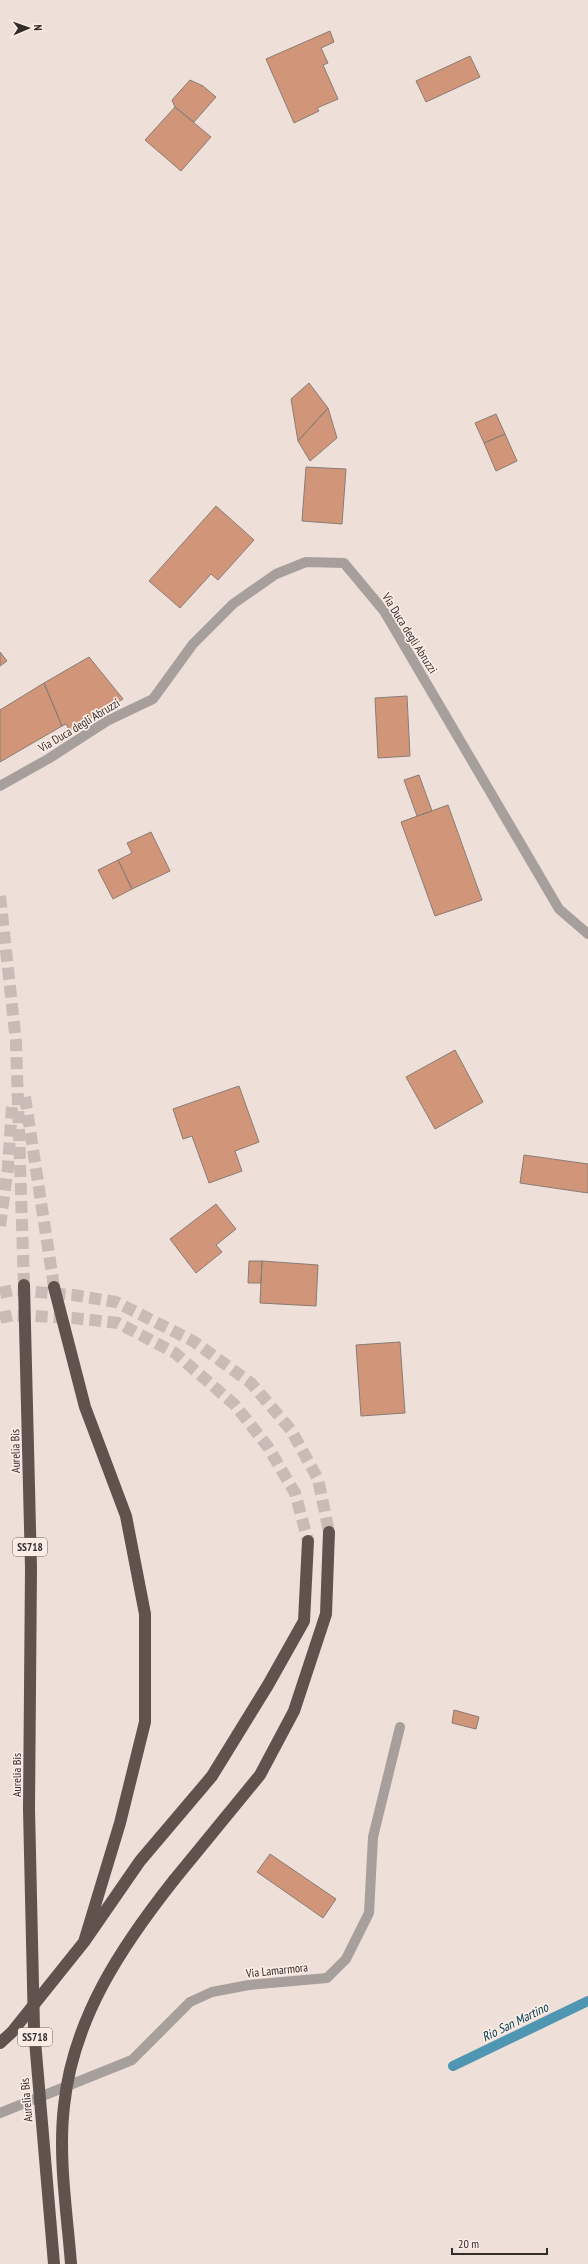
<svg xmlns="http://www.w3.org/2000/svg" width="588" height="2264" font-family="'PT Sans Narrow',sans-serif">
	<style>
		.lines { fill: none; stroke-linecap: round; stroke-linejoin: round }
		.stream { stroke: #4f96b2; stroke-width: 10 }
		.building { fill: #d1967a; stroke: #897c75 }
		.highway-tunnel { stroke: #c9bbb5; stroke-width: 12; stroke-dasharray: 12 6; stroke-linecap: butt }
		.minor { stroke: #a69f9c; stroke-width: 10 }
		.highway { stroke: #60534e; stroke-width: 12 }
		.highway-bridge { stroke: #60534e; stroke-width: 12 }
		.labels { text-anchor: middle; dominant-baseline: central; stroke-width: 3.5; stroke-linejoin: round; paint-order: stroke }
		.shield { fill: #fbece5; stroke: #6f6662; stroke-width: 1 }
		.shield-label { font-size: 11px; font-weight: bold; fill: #332d2a }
		.street-label { font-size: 12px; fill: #332d2a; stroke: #fbece5 }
		.water-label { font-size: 13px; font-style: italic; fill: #024357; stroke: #fbece5 }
	</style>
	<rect width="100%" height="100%" fill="#eedfd8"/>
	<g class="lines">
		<!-- stream -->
		<path class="stream" d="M453,2066L588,2001"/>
	</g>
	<!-- building -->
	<path class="building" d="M330,31L334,42L321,48L328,63L323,65L338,99L317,108L319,111L294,123L266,59Z
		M470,56L480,77L426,102L416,81Z
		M190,80L203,86L216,97L194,122L175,107L172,100Z
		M175,107L211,137L181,171L145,140Z
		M309,383L328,408L298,441L291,399Z
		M328,408L337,438L310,461L298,441Z
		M496,414L505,434L484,443L475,423Z
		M505,434L517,461L496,471L484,443Z
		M306,467L346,469L342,524L302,521Z
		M216,506L254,540L218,580L211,574L180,608L149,581Z
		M0,652L7,661L0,666Z
		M89,657L123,699L70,731L66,724L62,726L44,683Z
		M44,683L62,726L0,762V710Z
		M407,696L410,756L378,758L375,698Z
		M419,775L432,811L417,816L404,780Z
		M448,805L482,900L435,916L401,822Z
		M151,832L170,871L132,889L118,860L132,853L127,843Z
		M118,860L132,889L113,899L98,870Z
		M455,1050L483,1102L435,1129L406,1077Z
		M239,1086L259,1142L235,1151L242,1171L209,1183L192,1136L183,1139L173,1109Z
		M524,1155L588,1164V1193L520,1183Z
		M216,1204L236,1229L216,1245L222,1252L196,1273L170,1239Z
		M249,1261H262L261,1283H248Z
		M262,1261L318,1265L316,1306L260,1303Z
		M400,1342L405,1413L361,1416L356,1345Z
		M454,1710L479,1717L476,1729L452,1723Z
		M270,1854L336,1899L323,1918L257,1872Z"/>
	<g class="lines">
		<!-- highway-tunnel -->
		<path class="highway-tunnel" d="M0,896L16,1042L24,1285
			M25,1097L54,1287
			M0,1226L8,1167L12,1107
			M0,1293L13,1290L73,1295L116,1302L193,1341L251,1383L291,1430L318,1479L329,1532
			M0,1318L13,1315L73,1318L118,1323L175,1353L235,1405L268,1447L295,1493L308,1541"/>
		<!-- minor -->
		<path class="minor" d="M0,786L48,759L107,721L153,699L193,644L233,604L276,574L306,562L344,563L384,611L559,909L588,934
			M0,2113L132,2060L190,2002L212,1992L249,1985L327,1978L346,1959L369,1913L373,1837L400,1727"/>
		<!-- highway -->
		<path class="highway" d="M24,1285L31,1568L29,1809
			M54,1287L85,1407L126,1516L145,1614V1722L120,1823L84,1942
			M174,1880L260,1775L294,1711L326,1614L329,1532
			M0,2043L12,2032L84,1942L140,1861L212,1776L268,1685L304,1621L308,1541"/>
		<!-- highway-bridge -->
		<path class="highway-bridge" d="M29,1809L34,2029L54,2264
			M71,2264C67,2212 58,2158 64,2106C73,2019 121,1947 174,1880"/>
	</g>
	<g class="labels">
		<!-- shield labels -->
		<g class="shield">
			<rect x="13" y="1538" width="34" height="18" rx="3"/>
			<rect x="18" y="2028" width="34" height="18" rx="3"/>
		</g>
		<g class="shield-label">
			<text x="30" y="1547">SS718</text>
			<text x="35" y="2037">SS718</text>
		</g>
		<!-- street labels -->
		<g class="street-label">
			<text transform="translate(410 633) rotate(58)">Via Duca degli Abruzzi</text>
			<text transform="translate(79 725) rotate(-31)">Via Duca degli Abruzzi</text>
			<text transform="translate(15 1451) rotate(-91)">Aurelia Bis</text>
			<text transform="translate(16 1775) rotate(-90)">Aurelia Bis</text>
			<text transform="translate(277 1970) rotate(-6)">Via Lamarmora</text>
			<text transform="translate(26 2100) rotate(-95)">Aurelia Bis</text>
		</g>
		<!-- water labels -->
		<g class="water-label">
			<text transform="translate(515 2022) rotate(-26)">Rio San Martino</text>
		</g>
	</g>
	<!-- north arrow -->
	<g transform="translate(28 28) rotate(88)" stroke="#fbece5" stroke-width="3" paint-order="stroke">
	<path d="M0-3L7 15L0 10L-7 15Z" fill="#332d2a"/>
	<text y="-6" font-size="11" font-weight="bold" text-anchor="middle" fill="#332d2a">N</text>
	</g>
	<!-- scale -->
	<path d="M452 2248v6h95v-6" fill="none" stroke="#332d2a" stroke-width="2"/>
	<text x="458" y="2248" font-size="12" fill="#332d2a" stroke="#fbece5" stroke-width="3" paint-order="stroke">20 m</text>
</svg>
